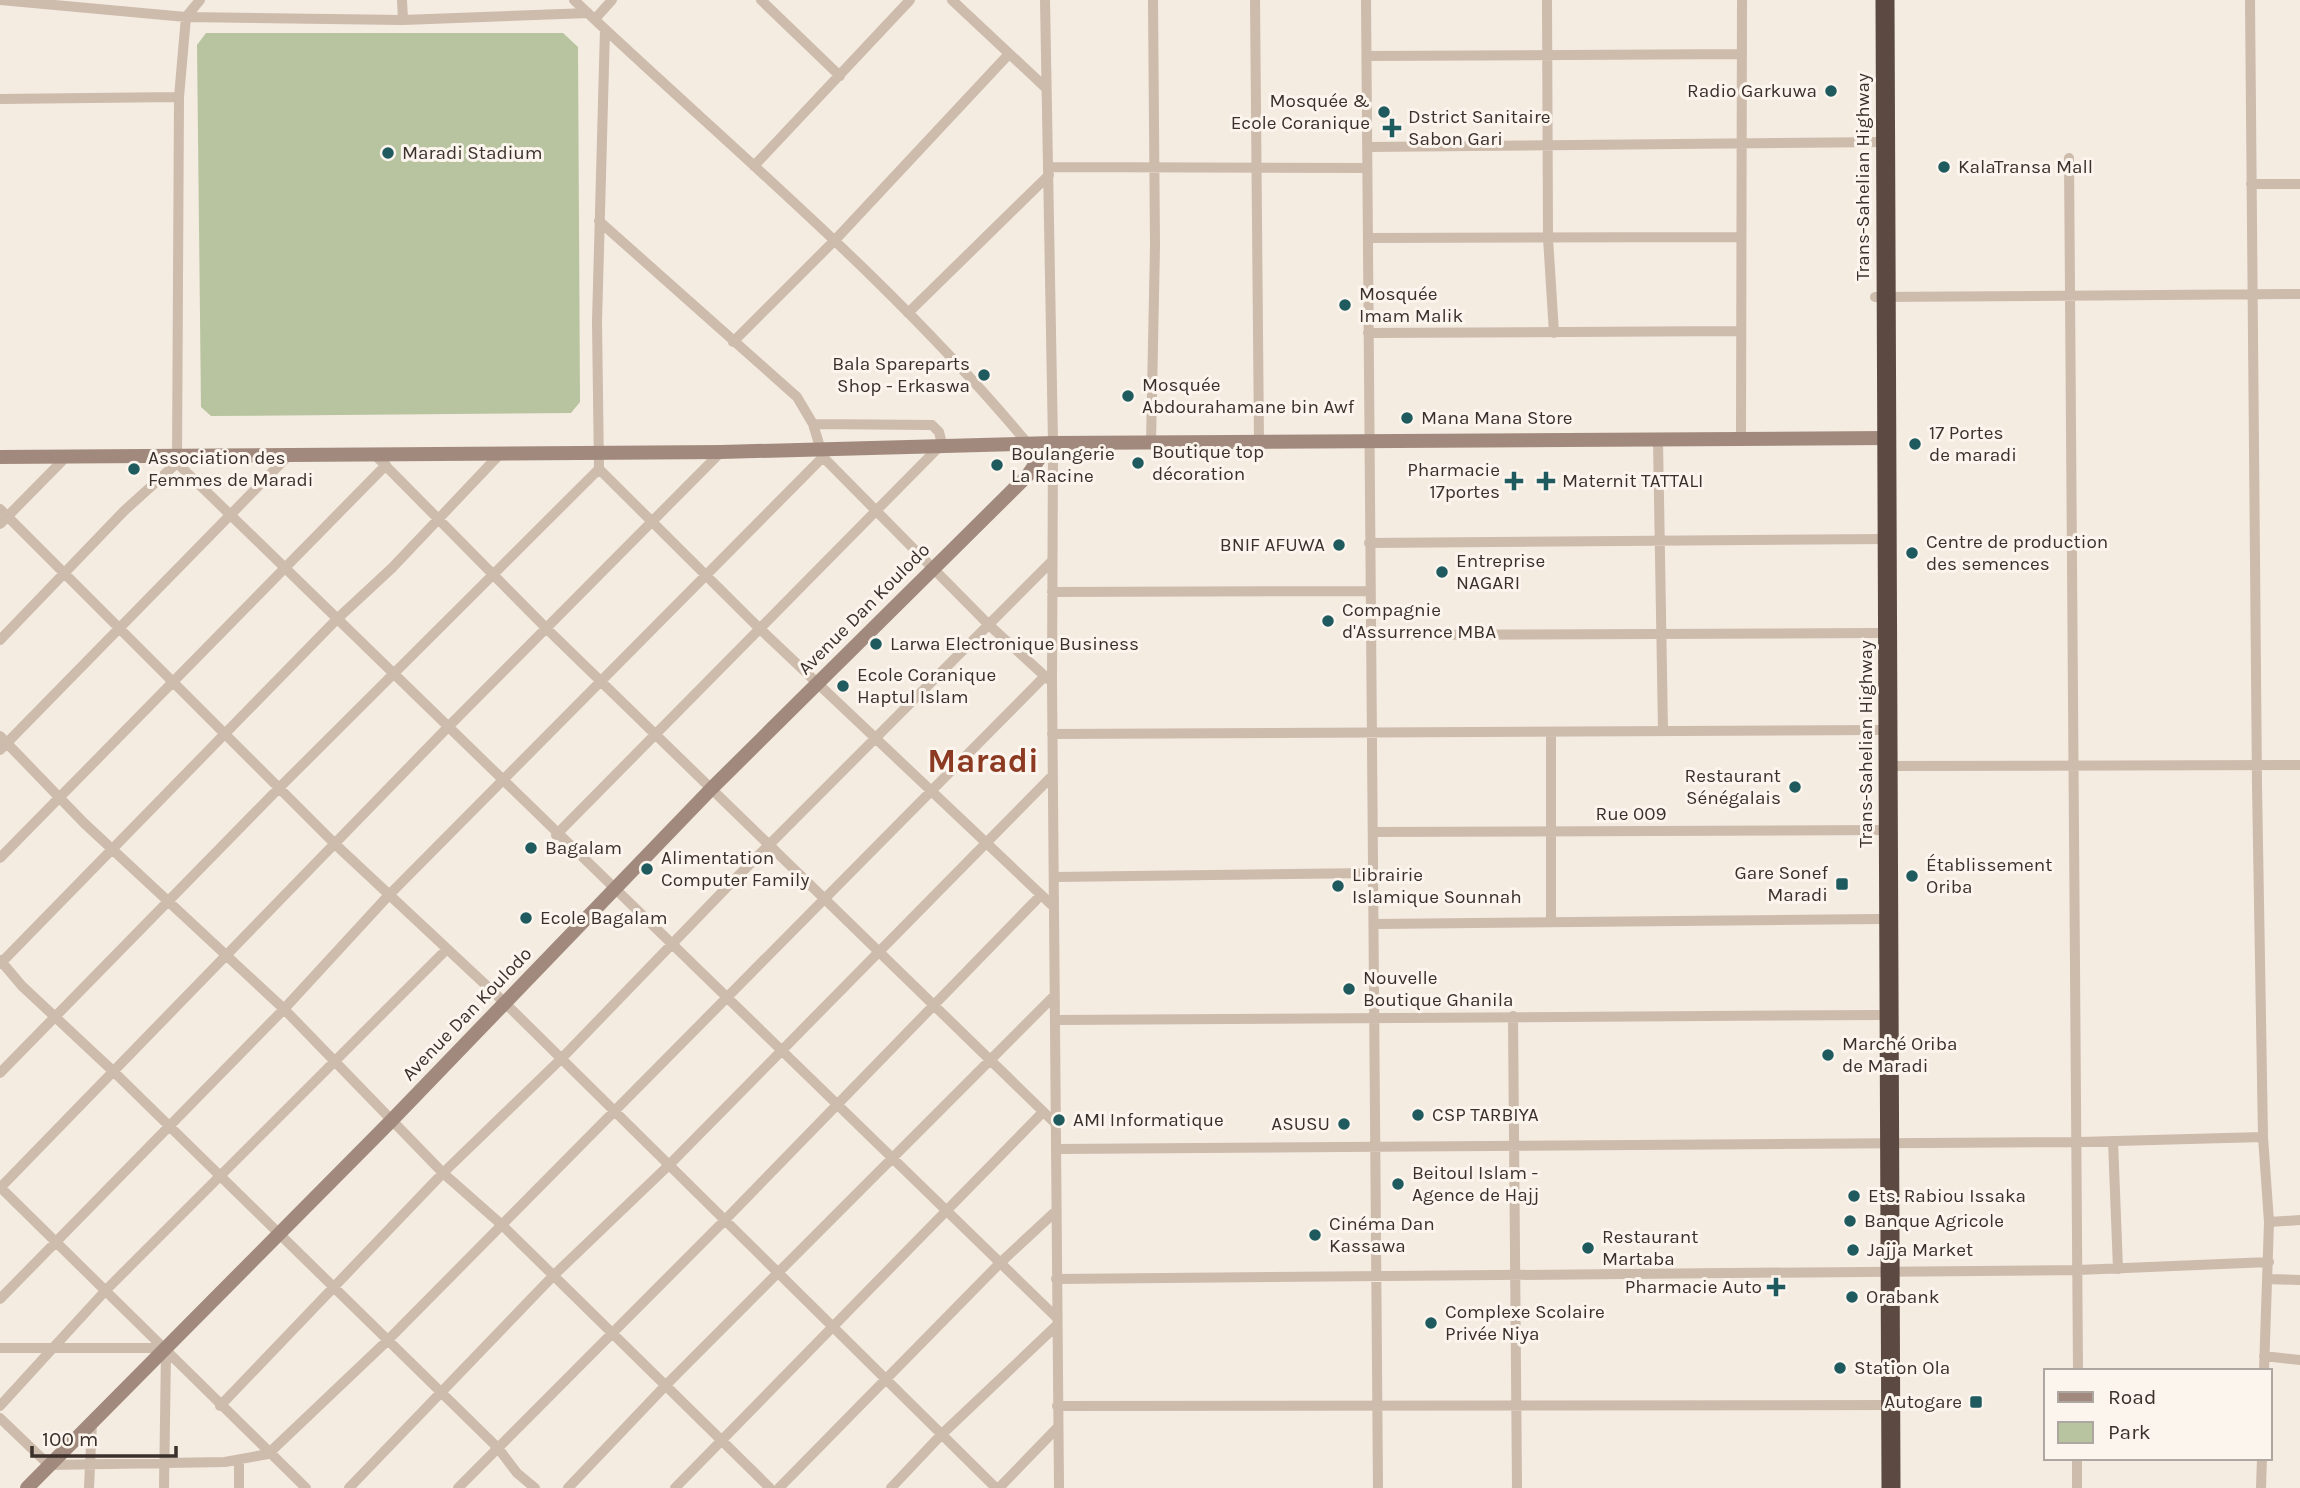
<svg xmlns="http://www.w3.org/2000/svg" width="2300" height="1488" font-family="Karla,sans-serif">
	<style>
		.green { fill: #b8c4a0 }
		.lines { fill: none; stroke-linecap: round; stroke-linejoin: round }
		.street { stroke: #cdbbac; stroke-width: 10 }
		.secondary { stroke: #a18a7d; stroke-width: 14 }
		.highway { stroke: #5c4a42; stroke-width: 19 }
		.poi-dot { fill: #1f5a5e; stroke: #fbf5ee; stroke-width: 2.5 }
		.labels { text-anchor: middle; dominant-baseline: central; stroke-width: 6; stroke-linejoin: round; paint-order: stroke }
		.poi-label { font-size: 19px; fill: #3b302b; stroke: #fbf5ee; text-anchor: start }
		.street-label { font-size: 19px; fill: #3b302b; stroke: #fbf5ee }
		.town-label { font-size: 33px; font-weight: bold; fill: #8c3b22; stroke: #fbf5ee }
	</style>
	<rect width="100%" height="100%" fill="#f4ebe1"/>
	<!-- green -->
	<path class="green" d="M206,33H563L578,47L580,402L571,413L211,416L201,407L197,45Z"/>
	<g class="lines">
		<!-- street -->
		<path class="street" d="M0,0L186,17L403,20L588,13
			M402,0L403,20
			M574,0C728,146 892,280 1028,444
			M761,0L840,76
			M952,0L1046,88
			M1045,0L1053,443L1052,682L1059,1488
			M1255,0L1259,442
			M1366,0L1378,1488
			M1547,0L1548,238L1554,333
			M2250,0L2257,785L2263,1137L2269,1222L2264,1371
			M595,19L612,0
			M605,29L597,322L599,469L759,628L1054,907
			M1367,56L1742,54
			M0,99L179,97
			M1367,147L1886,142
			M2069,158L2078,1371
			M754,166L910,0
			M1049,167L1367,168
			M2251,184H2300
			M1368,238L1741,237
			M1875,297L2300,294
			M908,313L1049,175
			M1368,333L1741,331
			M733,342L836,239L1008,55
			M1741,438L1742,0
			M1658,440L1663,730
			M1151,443L1155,246L1153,0
			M376,456L547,629L1056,1124
			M823,457L989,625L1048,679
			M177,463L1056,1317
			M0,509L336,845L504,1002L996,1488
			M0,524L67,456
			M1369,543L1887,539
			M1052,592L1370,591
			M1370,635L1878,633
			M0,640L124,511L177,463L179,97L186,17L200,0
			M1551,733V921
			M1052,734L1879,730
			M0,736L84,823L284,1009L443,1173L502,1225L770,1488
			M0,750L288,456
			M1886,766L2300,765
			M1373,832L1889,830
			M556,835L942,444L939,432L932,425L813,424
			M0,858L386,465
			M1054,877L1373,873
			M1374,924L1880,919
			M0,960L22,986L114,1072L498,1448L517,1473L535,1488
			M0,964L337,619L392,568L501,453
			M1513,1016L1517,1488
			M1055,1020L1880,1015
			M0,1073L279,788L599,469
			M2113,1141L2118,1269
			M1056,1149L2079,1142L2263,1137
			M0,1187L306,1488
			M0,1188L449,726L721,452
			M2269,1222L2300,1220
			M1056,1279L2078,1270L2269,1262
			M2268,1279L2300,1280
			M0,1299L284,1009L388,896L823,457L813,424L797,397L599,221
			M0,1348H162
			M2264,1356L2300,1360
			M0,1406L106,1290L446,950
			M220,1406L443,1173L561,1059L730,884L1051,562
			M1057,1406L1891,1405
			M0,1418L49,1465L225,1462L268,1454L387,1341L1044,677
			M239,1461V1488
			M89,1488L92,1422
			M164,1488L166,1352
			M349,1488L553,1276L669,1165L1052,776
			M458,1488L724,1221L1041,895
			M568,1488L666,1385L1054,996
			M675,1488L1043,1112
			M779,1488L1000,1263L1056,1211
			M891,1488L941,1435L1056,1326
			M999,1488L1057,1428
			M2077,1488V1458
			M2261,1488L2262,1458"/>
		<!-- secondary -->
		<path class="secondary" d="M0,457L721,452L1053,443L1886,438
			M27,1488L391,1121L712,788L1028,475L1049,444"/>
		<!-- highway -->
		<path class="highway" d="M1885,0L1891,1488"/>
	</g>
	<!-- markers -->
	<g class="poi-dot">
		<circle cx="1831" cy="91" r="7"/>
		<circle cx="1384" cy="112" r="7"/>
		<path d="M1388.5 117.5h7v7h7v7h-7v7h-7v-7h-7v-7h7z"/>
		<circle cx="388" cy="153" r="7"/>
		<circle cx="1944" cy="167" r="7"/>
		<circle cx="1345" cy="305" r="7"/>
		<circle cx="984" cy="375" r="7"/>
		<circle cx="1128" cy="396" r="7"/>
		<circle cx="1407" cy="418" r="7"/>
		<circle cx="1915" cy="444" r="7"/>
		<circle cx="1138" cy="463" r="7"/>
		<circle cx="997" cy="465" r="7"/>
		<circle cx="134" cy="469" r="7"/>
		<path d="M1510.5 470.5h7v7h7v7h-7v7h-7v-7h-7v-7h7z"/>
		<path d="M1542.5 470.5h7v7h7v7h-7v7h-7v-7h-7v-7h7z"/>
		<circle cx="1339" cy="545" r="7"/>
		<circle cx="1912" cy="553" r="7"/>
		<circle cx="1442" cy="572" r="7"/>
		<circle cx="1328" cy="621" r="7"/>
		<circle cx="876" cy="644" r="7"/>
		<circle cx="843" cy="686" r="7"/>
		<circle cx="1795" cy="787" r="7"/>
		<circle cx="531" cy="848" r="7"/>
		<circle cx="647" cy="869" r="7"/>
		<circle cx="1912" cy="876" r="7"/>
		<rect x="1835" y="877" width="14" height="14" rx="3.5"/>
		<circle cx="1338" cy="886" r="7"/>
		<circle cx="526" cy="918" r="7"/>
		<circle cx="1349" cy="989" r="7"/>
		<circle cx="1828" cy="1055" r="7"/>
		<circle cx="1418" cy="1115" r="7"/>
		<circle cx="1059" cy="1120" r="7"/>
		<circle cx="1344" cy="1124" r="7"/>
		<circle cx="1398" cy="1184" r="7"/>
		<circle cx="1854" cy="1196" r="7"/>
		<circle cx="1850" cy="1221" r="7"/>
		<circle cx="1315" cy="1235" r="7"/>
		<circle cx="1588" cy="1248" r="7"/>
		<circle cx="1853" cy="1250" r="7"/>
		<path d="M1772.5 1276.5h7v7h7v7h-7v7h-7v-7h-7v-7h7z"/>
		<circle cx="1852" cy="1297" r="7"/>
		<circle cx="1431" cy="1323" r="7"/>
		<circle cx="1840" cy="1368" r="7"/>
		<rect x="1969" y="1395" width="14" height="14" rx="3.5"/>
	</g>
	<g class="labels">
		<!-- poi labels -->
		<g class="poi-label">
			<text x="1817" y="91" text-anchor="end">Radio Garkuwa</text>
			<text x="1370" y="101" text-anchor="end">Mosquée &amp;<tspan x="1370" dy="22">Ecole Coranique</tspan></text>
			<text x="1408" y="117">Dstrict Sanitaire<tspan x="1408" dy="22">Sabon Gari</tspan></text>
			<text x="402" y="153">Maradi Stadium</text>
			<text x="1958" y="167">KalaTransa Mall</text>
			<text x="1359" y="294">Mosquée<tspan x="1359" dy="22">Imam Malik</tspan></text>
			<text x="970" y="364" text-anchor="end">Bala Spareparts<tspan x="970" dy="22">Shop - Erkaswa</tspan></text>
			<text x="1142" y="385">Mosquée<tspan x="1142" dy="22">Abdourahamane bin Awf</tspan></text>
			<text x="1421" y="418">Mana Mana Store</text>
			<text x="1929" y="433">17 Portes<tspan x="1929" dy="22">de maradi</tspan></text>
			<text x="1152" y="452">Boutique top<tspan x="1152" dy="22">décoration</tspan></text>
			<text x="1011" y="454">Boulangerie<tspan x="1011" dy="22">La Racine</tspan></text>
			<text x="148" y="458">Association des<tspan x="148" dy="22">Femmes de Maradi</tspan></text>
			<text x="1500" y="470" text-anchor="end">Pharmacie<tspan x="1500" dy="22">17portes</tspan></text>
			<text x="1562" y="481">Maternit TATTALI</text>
			<text x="1926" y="542">Centre de production<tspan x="1926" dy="22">des semences</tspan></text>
			<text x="1325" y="545" text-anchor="end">BNIF AFUWA</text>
			<text x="1456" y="561">Entreprise<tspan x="1456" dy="22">NAGARI</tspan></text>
			<text x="1342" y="610">Compagnie<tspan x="1342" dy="22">d'Assurrence MBA</tspan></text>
			<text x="890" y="644">Larwa Electronique Business</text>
			<text x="857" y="675">Ecole Coranique<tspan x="857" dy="22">Haptul Islam</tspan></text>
			<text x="1781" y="776" text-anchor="end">Restaurant<tspan x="1781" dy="22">Sénégalais</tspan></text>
			<text x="545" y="848">Bagalam</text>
			<text x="661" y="858">Alimentation<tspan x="661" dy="22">Computer Family</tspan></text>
			<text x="1926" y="865">Établissement<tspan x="1926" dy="22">Oriba</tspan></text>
			<text x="1828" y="873" text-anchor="end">Gare Sonef<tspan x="1828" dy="22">Maradi</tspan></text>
			<text x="1352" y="875">Librairie<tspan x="1352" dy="22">Islamique Sounnah</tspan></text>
			<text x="540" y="918">Ecole Bagalam</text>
			<text x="1363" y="978">Nouvelle<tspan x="1363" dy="22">Boutique Ghanila</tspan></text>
			<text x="1842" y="1044">Marché Oriba<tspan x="1842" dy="22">de Maradi</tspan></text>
			<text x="1432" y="1115">CSP TARBIYA</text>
			<text x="1073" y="1120">AMI Informatique</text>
			<text x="1330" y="1124" text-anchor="end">ASUSU</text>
			<text x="1412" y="1173">Beitoul Islam -<tspan x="1412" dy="22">Agence de Hajj</tspan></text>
			<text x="1868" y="1196">Ets. Rabiou Issaka</text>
			<text x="1864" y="1221">Banque Agricole</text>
			<text x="1329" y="1224">Cinéma Dan<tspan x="1329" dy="22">Kassawa</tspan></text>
			<text x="1602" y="1237">Restaurant<tspan x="1602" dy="22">Martaba</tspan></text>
			<text x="1867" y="1250">Jajja Market</text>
			<text x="1762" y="1287" text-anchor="end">Pharmacie Auto</text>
			<text x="1866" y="1297">Orabank</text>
			<text x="1445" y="1312">Complexe Scolaire<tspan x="1445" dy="22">Privée Niya</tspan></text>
			<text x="1854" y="1368">Station Ola</text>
			<text x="1962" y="1402" text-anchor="end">Autogare</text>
		</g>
		<!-- street labels -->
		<g class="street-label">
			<text transform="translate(1863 177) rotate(-90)">Trans-Sahelian Highway</text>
			<text transform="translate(864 609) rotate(-45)">Avenue Dan Koulodo</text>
			<text transform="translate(1866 744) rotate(-90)">Trans-Sahelian Highway</text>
			<text x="1631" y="814">Rue 009</text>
			<text transform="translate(467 1014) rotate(-46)">Avenue Dan Koulodo</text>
		</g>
		<!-- town labels -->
		<g class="town-label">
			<text x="983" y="761">Maradi</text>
		</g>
	</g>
	<!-- legend -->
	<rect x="2044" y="1369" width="228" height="91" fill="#fbf5ee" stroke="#aea6a0" stroke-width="2"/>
	<rect x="2058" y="1392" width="35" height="10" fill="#a18a7d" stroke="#aea6a0" stroke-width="2"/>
	<text x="2108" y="1404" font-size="21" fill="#3b302b">Road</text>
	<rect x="2058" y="1422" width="35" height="21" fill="#b8c4a0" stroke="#aea6a0" stroke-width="2"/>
	<text x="2108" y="1439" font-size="21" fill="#3b302b">Park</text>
	<!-- scale -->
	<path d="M32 1446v10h144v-10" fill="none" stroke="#3b302b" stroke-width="3.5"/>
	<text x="42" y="1446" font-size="21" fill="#3b302b" stroke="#fbf5ee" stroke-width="5" paint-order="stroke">100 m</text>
</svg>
